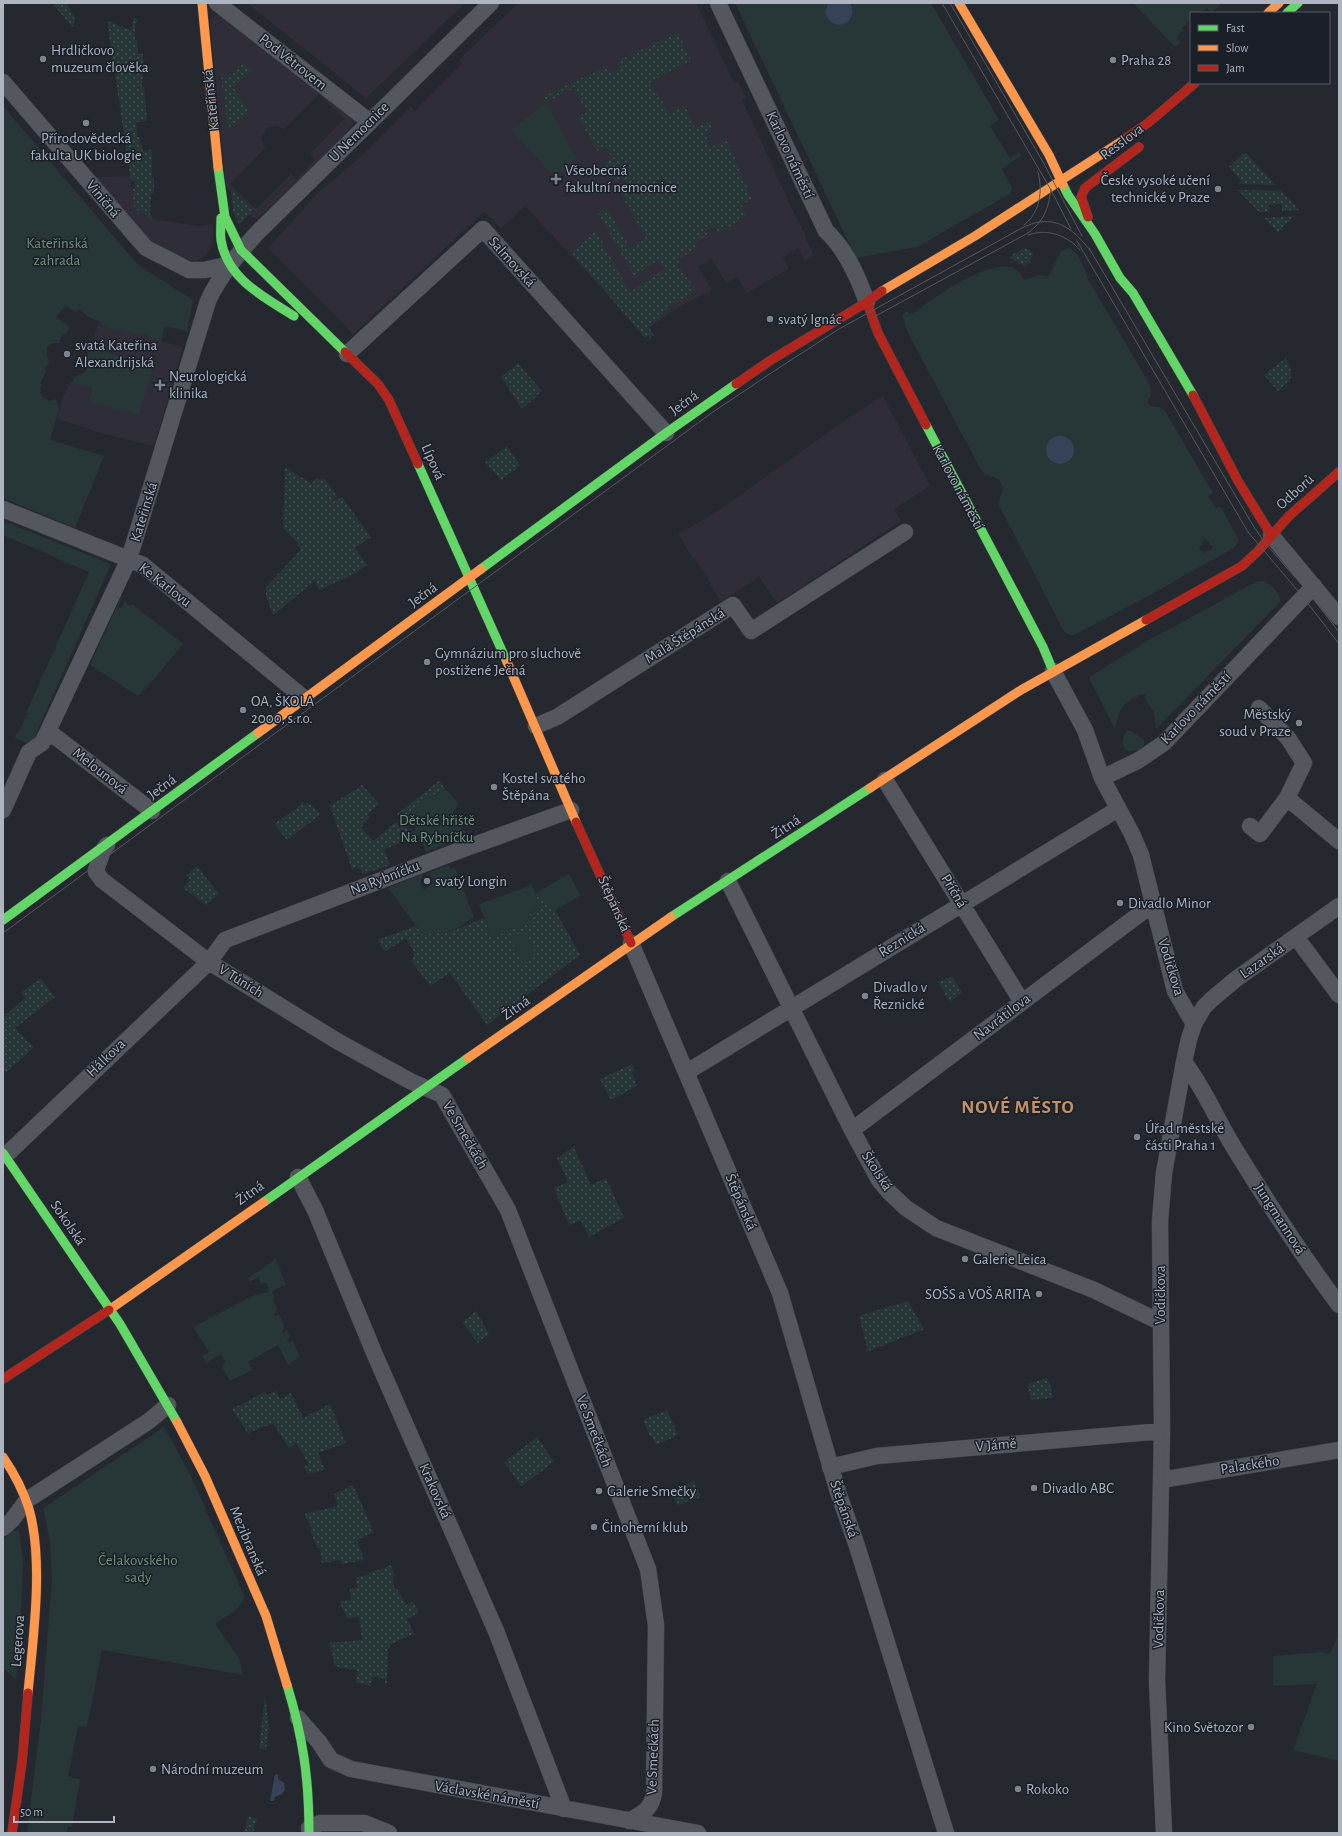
<svg xmlns="http://www.w3.org/2000/svg" width="1342" height="1836" font-family="'Alegreya Sans',sans-serif">
	<style>
		.medical { fill: #2f2d38; fill-rule: evenodd }
		.grass { fill: url(#grass-dots) }
		.green { fill: #273637; fill-rule: evenodd }
		.water { fill: #364257 }
		.lines { fill: none; stroke-linecap: round; stroke-linejoin: round }
		.street-casing { stroke: #42454a; stroke-width: 17 }
		.fast-casing { stroke: #42454a; stroke-width: 10 }
		.slow-casing { stroke: #42454a; stroke-width: 10 }
		.jam-casing { stroke: #42454a; stroke-width: 10 }
		.street { stroke: #54575e; stroke-width: 16 }
		.fast { stroke: #63d668; stroke-width: 9 }
		.slow { stroke: #ff974d; stroke-width: 9 }
		.jam { stroke: #b3261e; stroke-width: 9 }
		.tram { stroke: #54575b; stroke-width: 1 }
		.poi-dot { fill: #7e848e; stroke: #1a1f28; stroke-width: 1.5 }
		.labels { text-anchor: middle; dominant-baseline: central; stroke-width: 3; stroke-linejoin: round; paint-order: stroke }
		.poi-label { font-size: 15px; fill: #aeb5c1; stroke: #1a1f28; text-anchor: start }
		.street-label { font-size: 15px; fill: #aeb5c1; stroke: #1a1f28 }
		.park-label { font-size: 15px; fill: #70947a; stroke: #1a1f28 }
		.district-label { font-size: 19px; font-weight: bold; letter-spacing: 1px; fill: #c59265; stroke: #1a1f28 }
	</style>
	<defs>
		<pattern id="grass-dots" width="8" height="8" patternUnits="userSpaceOnUse"><rect width="8" height="8" fill="#273637"/><path d="M2 2h.1M6 6h.1" fill="none" stroke="#445152" stroke-width="1.8" stroke-linecap="round"/></pattern>
	</defs>
	<rect width="100%" height="100%" fill="#25292f"/>
	<!-- medical -->
	<path class="medical" d="M247,3H465L366,98Z
		M518,3H696L734,83L738,81L746,98L742,100L799,224L802,226L801,228L805,233V237L814,256L805,261L798,248L783,257L789,269L746,293L737,277L726,283L711,259L698,267L712,291L684,304L641,333L609,296L525,206L501,228L484,212L353,334L268,248L317,194L366,152L411,107L415,111L462,64L459,60Z
		M222,11L351,110L354,123L323,159L255,220L226,187L210,20ZM319,94L344,119L310,154L315,160L296,179L291,174L256,209L230,184L265,148L261,139L267,128L277,126L284,129Z
		M130,176L134,206L140,212L142,211L151,222L153,219L200,226L213,224V241L206,255L194,262L149,242L95,177Z
		M100,321L102,322V325L148,336L149,338L183,347L154,446L93,431L91,429L57,419L63,396L71,382L92,388L88,401L153,365L89,347Z
		M883,396L930,486L894,509L901,521L777,603L759,577L720,602L703,570L695,558L693,559L678,533L688,529L719,510L846,420Z"/>
	<!-- grass -->
	<path class="grass" d="M52,3H67L75,20L73,28Z
		M134,19L138,20L135,25V40H137L138,54H143V65H150V71L143,72L142,87H144L147,121L136,122L137,137H139L143,151L152,150V178H154V193L151,194L150,214L153,219L151,222L142,211L140,212L134,206L132,189L135,188V181H131L107,21L131,30Z
		M678,33L691,60L650,82L670,114L685,105L695,128L710,121L712,129L704,132L711,147L727,140L752,199L741,204L747,216C736,221 729,228 718,234L717,229L714,225L706,231L708,234L695,243L697,247L678,260L679,264L678,266L696,290L668,308L669,311L651,323L652,325L649,328L654,335L650,338L648,336L645,338L572,253L596,231L630,292L665,269L658,260L634,276L598,213L607,208L630,248L646,239L621,194L629,189L623,178L615,182L604,162L612,158L606,147L597,151L580,120L577,121L575,119L587,112L573,88L546,103L542,97L555,91L556,93L558,92L557,90L606,67L609,72L619,70L620,67L617,62L626,57L628,61L632,59L630,55Z
		M244,63L253,70L233,87L250,112L228,128L221,78L230,77Z
		M1245,152L1276,185L1238,184L1241,181L1229,167Z
		M231,189L253,211L241,223L239,224L233,212Z
		M1238,190L1281,191L1299,210L1282,211V204L1269,205V212H1259Z
		M1294,216L1278,232L1264,218Z
		M1024,248L1030,250L1033,254L1029,264L1024,266L1010,258L1012,255Z
		M1286,358C1294,378 1294,377 1278,391L1264,375Z
		M518,363L542,391L522,409L501,377Z
		M507,446L520,466L501,480L485,462Z
		M285,467L312,484L316,478L320,480L324,478L336,494L337,497L332,499L333,501L342,497L371,537L355,548L367,565L356,573L319,590L315,581L273,615L266,596V587L301,550L295,540L283,528Z
		M439,781L445,788L434,797H427L418,818L420,822L416,827L397,814Z
		M362,785L379,804L368,814L370,817L361,827L373,841L396,822L420,835L410,839L409,837L399,841L400,843L384,849L390,865L363,874L361,870L356,868L352,869L330,806Z
		M302,802L305,805L307,802L321,814L287,840L274,824L297,808Z
		M197,866L219,894L206,905L183,888L190,880L186,875Z
		M539,891L541,896L555,910L580,955L487,1025L450,973L430,986L411,961C419,952 409,947 406,938L386,951H384L377,940L416,926L423,935L452,931L484,918L491,937L538,909L540,905L535,893Z
		M952,976L962,992L950,1002L938,982Z
		M40,978L55,997L15,1028L34,1047L6,1073L3,1069V1017L25,998L21,993Z
		M632,1064L635,1070L632,1072L637,1086L611,1100L600,1079Z
		M574,1147L591,1185L606,1178L624,1218L589,1237L581,1220L569,1225L554,1188L568,1182L557,1158Z
		M908,1301L924,1329L866,1352L867,1348L859,1316Z
		M476,1311L489,1334L478,1343L462,1322Z
		M1047,1378L1052,1390L1053,1398L1031,1400L1027,1384Z
		M276,1391L280,1399L291,1393L303,1418L330,1404L346,1443L318,1453L325,1470L308,1474L304,1467L309,1464L296,1443L289,1448L273,1423L250,1432L249,1435L232,1409L265,1392L266,1395Z
		M667,1410L678,1435L656,1445L652,1436H650L643,1420Z
		M537,1437L554,1462L521,1486L504,1462Z
		M694,1481L701,1497L677,1505L671,1490Z
		M353,1485L374,1532L357,1540L364,1560L342,1564L341,1560L322,1563L320,1548H317L310,1530L312,1529L304,1514L338,1506L334,1494Z
		M391,1565L395,1576L393,1577L394,1588L398,1590L406,1605L413,1601L419,1613L407,1619L414,1634L391,1644L388,1650L387,1684H385V1679L373,1676L371,1686L356,1683L357,1670L340,1668L335,1665L329,1643L362,1640L359,1617L347,1618L339,1601L351,1600L350,1589L357,1588L356,1577L368,1575L369,1573Z
		M265,1696L269,1726L266,1750L259,1748Z
		M248,1816L257,1818L253,1833H244Z"/>
	<!-- green -->
	<path class="green" d="M735,3H828L825,12L837,25L846,23L852,7L850,3H931L999,120L990,126L1010,158L1020,152L1021,156L1002,169L1012,188L1010,194L917,247L856,258Z
		M1133,3H1222L1211,13L1207,8L1202,13H1191V19L1182,28L1183,30L1177,37L1181,42L1175,47Z
		M546,103L577,158L555,178L511,130Z
		M3,106L138,265L193,300L187,331L165,326L161,342L149,338L148,336L102,326V322L90,318L79,309L76,312L66,305L56,317L70,327L66,334L62,335L59,343H52L47,347V356L49,362L45,368L46,372L40,383L42,385L40,388L41,396L50,401L56,399L59,410L50,440L104,456L75,528L3,498Z
		M1069,248C1080,253 1084,268 1088,279L1150,385L1151,396L1147,401L1150,406L1160,407L1165,411L1213,493L1208,496L1216,508L1220,506L1239,540L1235,547L1145,598L1072,636L1064,632L999,505L1000,497L1003,490C1000,472 989,480 981,470L908,333L902,315L907,311L910,314C918,312 925,304 933,299C948,288 999,256 1017,270C1020,272 1022,277 1024,280L1038,275L1049,276L1061,251ZM1060,436L1068,439L1067,462C1051,468 1045,457 1049,443ZM1204,539L1210,542L1209,544L1213,546L1210,551L1207,550L1205,553L1199,549Z
		M91,348L154,365L139,415L88,402L92,388L72,383L75,376C86,375 91,367 85,358Z
		M3,521L111,564L31,745L15,738L19,730H20L28,713H26L89,572L3,535Z
		M1263,581C1271,584 1281,593 1280,602L1156,729L1154,713L1146,700L1145,695L1141,694C1137,698 1134,698 1130,700C1120,706 1117,718 1115,729L1089,678V677L1149,640L1256,582Z
		M122,595L123,596L118,607L121,608L125,601L130,606L132,604L183,644L155,678L138,696L90,665Z
		M1127,731H1131L1144,740V745L1139,750L1127,751C1120,745 1122,738 1127,731Z
		M445,788L459,804L453,812L455,823L466,832L465,837L426,852L420,836L413,832L420,822C414,812 414,799 428,797C431,797 433,797 435,796C438,795 442,791 445,788Z
		M449,865L451,869L455,867L474,917L452,931L423,935L388,888L423,874L420,884L422,888L425,889L432,884L433,880L431,875L425,874Z
		M569,874L581,896L555,910L541,896L539,891Z
		M532,885L540,906L538,909L528,914L531,922L492,938L479,904Z
		M525,931L537,956L522,963L510,938Z
		M276,1259L286,1285L272,1291L275,1299L273,1300L278,1311L274,1313L275,1316L279,1314L285,1328L282,1330L283,1333L287,1331L290,1338L287,1339L289,1343L293,1341L300,1357L288,1365L278,1345L248,1362L252,1370L230,1381L221,1365L226,1362L221,1354L206,1363L202,1356L209,1352L193,1327L255,1295L269,1292L267,1283L260,1284L259,1277L249,1282L248,1278Z
		M164,1427L191,1476L245,1598L236,1610L215,1624L239,1658L243,1675L102,1650L87,1727L78,1726L68,1777L80,1779L72,1827H68L66,1833H27L41,1719L52,1580L50,1541L43,1508Z
		M19,1530L23,1562L21,1613L16,1680L3,1668V1540L12,1531Z
		M1339,1634V1761L1293,1750L1317,1684L1273,1686V1656L1321,1652L1330,1654Z"/>
	<!-- water -->
	<path class="water" d="M828,3H850C861,24 831,35 825,12Z
		M1046 450a14 14 0 1 1 28 0a14 14 0 1 1-28 0Z
		M275,1774L278,1775V1779L284,1783L285,1790L282,1794L275,1797L274,1801H270Z"/>
	<g class="lines">
		<!-- street casing -->
		<g class="street-casing">
			<path id="street" d="M217,3L370,122
				M718,3L826,231C846,249 858,277 867,302
				M3,82L146,248L189,270H205L230,264
				M347,354L483,229L666,433
				M3,509L143,565L305,699
				M1271,535L1339,617
				M1053,671L1085,730L1102,778L1132,834L1141,855L1175,991L1194,1024
				M1259,708L1288,738L1304,763L1287,798
				M536,726L557,717L733,605L751,631L905,532
				M48,731L152,811
				M1102,778L1139,760L1164,743L1314,586
				M885,780L1022,1002
				M3,810L29,752L42,743L48,731L129,559L208,301C220,275 238,254 257,233L491,3
				M1250,826L1260,834L1287,798L1339,841
				M107,845L103,850L96,870V872L102,880L209,962L337,1041L410,1081L442,1095L508,1210L648,1569L656,1625L654,1793C652,1809 642,1814 629,1821
				M728,881L852,1130L879,1180L890,1193L906,1208L936,1228L1094,1290L1160,1322
				M1296,937L1339,995
				M631,943L780,1293L838,1492L857,1546L946,1833
				M1184,1062C1204,1088 1216,1118 1233,1146C1266,1200 1301,1254 1339,1305
				M687,1072L1118,809
				M852,1130L1153,904
				M5,1156L209,962L225,940L455,852L571,810
				M298,1177L315,1210L375,1355L496,1631L564,1809
				M830,1467L877,1456L1162,1431
				M1161,1480L1339,1450
				M3,1528L12,1520L27,1500L149,1421L168,1405
				M298,1718L319,1742L331,1760L351,1769L698,1833
				M309,1828L320,1823H364L389,1833
				M1164,1833L1157,1681L1162,1431L1160,1221L1164,1173L1184,1062L1189,1039L1194,1024L1204,1007L1211,1000L1236,979L1339,906"/>
		</g>
		<!-- fast casing -->
		<g class="fast-casing">
			<path id="fast" d="M1287,13L1298,3
				M218,167L225,217L241,250L345,352
				M1063,185L1068,195L1095,234L1120,278L1133,293L1193,395
				M221,218C221,225 220,233 221,240C227,279 264,297 294,316
				M926,425L1043,647L1053,671
				M418,464L507,662
				M481,569L666,433L736,384
				M671,917L870,788
				M3,920L258,733
				M3,1153L120,1324L177,1422
				M264,1202L468,1058
				M287,1685C303,1737 309,1778 309,1833"/>
		</g>
		<!-- slow casing -->
		<g class="slow-casing">
			<path id="slow" d="M202,3L218,167
				M959,3L1049,155L1063,185
				M1268,13L1279,3
				M882,291L975,236L1125,139
				M507,662L576,822
				M258,733L481,569
				M870,788L1021,690L1146,620
				M468,1058L671,917
				M109,1310L264,1202
				M177,1422L205,1476L266,1616L287,1685
				M3,1457C14,1473 23,1490 29,1509C44,1562 33,1638 28,1693"/>
		</g>
		<!-- jam casing -->
		<g class="jam-casing">
			<path id="jam" d="M1125,139L1148,123L1195,83
				M1088,217L1081,197L1085,188L1139,147
				M867,302L878,333L926,425
				M345,352L378,384L389,400L418,464
				M736,384L771,360L867,302L882,291
				M1193,395L1238,481L1271,535
				M1146,620L1242,566L1258,551L1289,516L1339,472
				M576,822L631,943
				M3,1379L109,1310
				M12,1833L22,1762L28,1693"/>
		</g>
		<!-- street -->
		<use href="#street" class="street"/>
		<!-- fast -->
		<use href="#fast" class="fast"/>
		<!-- slow -->
		<use href="#slow" class="slow"/>
		<!-- jam -->
		<use href="#jam" class="jam"/>
		<!-- tram -->
		<path class="tram" d="M942,3L1051,190L1071,229
			M950,3L1043,162L1082,236
			M1024,225C1040,213 1043,191 1038,172
			M1028,235C1047,228 1067,235 1080,250
			M1077,241L1248,532L1303,597L1339,644
			M1089,248L1254,527L1265,543L1308,592L1339,632
			M872,318L1028,233C1044,221 1048,209 1051,190
			M3,933L713,412L771,373L839,329L1020,229C1052,212 1072,226 1092,253
			M1163,1324V1236L1165,1192L1190,1048L1198,1024L1205,1012L1224,992L1339,911
			M1164,1358L1165,1431L1161,1679L1168,1833
			M1161,1833L1154,1679L1158,1431L1156,1235L1157,1211L1167,1137L1184,1045L1192,1021L1209,997L1220,987L1339,901"/>
	</g>
	<!-- markers -->
	<g class="poi-dot">
		<circle cx="43" cy="59" r="4"/>
		<circle cx="1113" cy="60" r="4"/>
		<circle cx="86" cy="123" r="4"/>
		<path d="M554 173h4v4h4v4h-4v4h-4v-4h-4v-4h4z"/>
		<circle cx="1218" cy="189" r="4"/>
		<circle cx="770" cy="319" r="4"/>
		<circle cx="67" cy="354" r="4"/>
		<path d="M158 379h4v4h4v4h-4v4h-4v-4h-4v-4h4z"/>
		<circle cx="427" cy="662" r="4"/>
		<circle cx="243" cy="710" r="4"/>
		<circle cx="1299" cy="723" r="4"/>
		<circle cx="494" cy="787" r="4"/>
		<circle cx="427" cy="881" r="4"/>
		<circle cx="1120" cy="903" r="4"/>
		<circle cx="865" cy="996" r="4"/>
		<circle cx="1137" cy="1137" r="4"/>
		<circle cx="965" cy="1259" r="4"/>
		<circle cx="1039" cy="1294" r="4"/>
		<circle cx="1034" cy="1488" r="4"/>
		<circle cx="599" cy="1491" r="4"/>
		<circle cx="594" cy="1527" r="4"/>
		<circle cx="1251" cy="1727" r="4"/>
		<circle cx="153" cy="1769" r="4"/>
		<circle cx="1018" cy="1789" r="4"/>
	</g>
	<g class="labels">
		<!-- poi labels -->
		<g class="poi-label">
			<text x="51" y="50">Hrdličkovo<tspan x="51" dy="17">muzeum člověka</tspan></text>
			<text x="1121" y="60">Praha 28</text>
			<text x="86" y="138" text-anchor="middle">Přírodovědecká<tspan x="86" dy="17">fakulta UK biologie</tspan></text>
			<text x="565" y="170">Všeobecná<tspan x="565" dy="17">fakultní nemocnice</tspan></text>
			<text x="1210" y="180" text-anchor="end">České vysoké učení<tspan x="1210" dy="17">technické v Praze</tspan></text>
			<text x="778" y="319">svatý Ignác</text>
			<text x="75" y="345">svatá Kateřina<tspan x="75" dy="17">Alexandrijská</tspan></text>
			<text x="169" y="376">Neurologická<tspan x="169" dy="17">klinika</tspan></text>
			<text x="435" y="653">Gymnázium pro sluchově<tspan x="435" dy="17">postižené Ječná</tspan></text>
			<text x="251" y="701">OA, ŠKOLA<tspan x="251" dy="17">2000, s.r.o.</tspan></text>
			<text x="1291" y="714" text-anchor="end">Městský<tspan x="1291" dy="17">soud v Praze</tspan></text>
			<text x="502" y="778">Kostel svatého<tspan x="502" dy="17">Štěpána</tspan></text>
			<text x="435" y="881">svatý Longin</text>
			<text x="1128" y="903">Divadlo Minor</text>
			<text x="873" y="987">Divadlo v<tspan x="873" dy="17">Řeznické</tspan></text>
			<text x="1145" y="1128">Úřad městské<tspan x="1145" dy="17">části Praha 1</tspan></text>
			<text x="973" y="1259">Galerie Leica</text>
			<text x="1031" y="1294" text-anchor="end">SOŠS a VOŠ ARITA</text>
			<text x="1042" y="1488">Divadlo ABC</text>
			<text x="607" y="1491">Galerie Smečky</text>
			<text x="602" y="1527">Činoherní klub</text>
			<text x="1243" y="1727" text-anchor="end">Kino Světozor</text>
			<text x="161" y="1769">Národní muzeum</text>
			<text x="1026" y="1789">Rokoko</text>
		</g>
		<!-- street labels -->
		<g class="street-label">
			<text transform="translate(293 62) rotate(38)">Pod Větrovem</text>
			<text transform="translate(211 100) rotate(-96)">Kateřinská</text>
			<text transform="translate(359 132) rotate(-45)">U Nemocnice</text>
			<text transform="translate(1122 142) rotate(-37)">Resslova</text>
			<text transform="translate(790 155) rotate(65)">Karlovo náměstí</text>
			<text transform="translate(103 199) rotate(50)">Viničná</text>
			<text transform="translate(512 262) rotate(48)">Salmovská</text>
			<text transform="translate(684 403) rotate(-35)">Ječná</text>
			<text transform="translate(433 462) rotate(66)">Lípová</text>
			<text transform="translate(958 487) rotate(62)">Karlovo náměstí</text>
			<text transform="translate(1295 492) rotate(-42)">Odborů</text>
			<text transform="translate(144 512) rotate(-73)">Kateřinská</text>
			<text transform="translate(165 585) rotate(38)">Ke Karlovu</text>
			<text transform="translate(423 595) rotate(-36)">Ječná</text>
			<text transform="translate(685 636) rotate(-32)">Malá Štěpánská</text>
			<text transform="translate(1196 708) rotate(-46)">Karlovo náměstí</text>
			<text transform="translate(100 771) rotate(38)">Melounová</text>
			<text transform="translate(162 787) rotate(-36)">Ječná</text>
			<text transform="translate(786 827) rotate(-33)">Žitná</text>
			<text transform="translate(385 878) rotate(-21)">Na Rybníčku</text>
			<text transform="translate(954 891) rotate(59)">Příčná</text>
			<text transform="translate(614 904) rotate(66)">Štěpánská</text>
			<text transform="translate(902 940) rotate(-32)">Řeznická</text>
			<text transform="translate(1262 961) rotate(-35)">Lazarská</text>
			<text transform="translate(1171 967) rotate(73)">Vodičkova</text>
			<text transform="translate(241 981) rotate(32)">V Tůních</text>
			<text transform="translate(516 1008) rotate(-35)">Žitná</text>
			<text transform="translate(1002 1017) rotate(-37)">Navrátilova</text>
			<text transform="translate(106 1058) rotate(-44)">Hálkova</text>
			<text transform="translate(465 1135) rotate(60)">Ve Smečkách</text>
			<text transform="translate(877 1171) rotate(57)">Školská</text>
			<text transform="translate(250 1193) rotate(-35)">Žitná</text>
			<text transform="translate(741 1202) rotate(67)">Štěpánská</text>
			<text transform="translate(1280 1219) rotate(57)">Jungmannová</text>
			<text transform="translate(68 1223) rotate(56)">Sokolská</text>
			<text transform="translate(1160 1295) rotate(-90)">Vodičkova</text>
			<text transform="translate(594 1431) rotate(69)">Ve Smečkách</text>
			<text transform="translate(996 1445) rotate(-5)">V Jámě</text>
			<text transform="translate(1250 1465) rotate(-9)">Palackého</text>
			<text transform="translate(435 1491) rotate(66)">Krakovská</text>
			<text transform="translate(844 1509) rotate(71)">Štěpánská</text>
			<text transform="translate(248 1541) rotate(67)">Mezibranská</text>
			<text transform="translate(1159 1619) rotate(-89)">Vodičkova</text>
			<text transform="translate(18 1641) rotate(-86)">Legerova</text>
			<text transform="translate(653 1757) rotate(-88)">Ve Smečkách</text>
			<text transform="translate(487 1795) rotate(10)">Václavské náměstí</text>
		</g>
		<!-- park labels -->
		<g class="park-label">
			<text x="57" y="243">Kateřinská<tspan x="57" dy="17">zahrada</tspan></text>
			<text x="437" y="820">Dětské hřiště<tspan x="437" dy="17">Na Rybníčku</tspan></text>
			<text x="138" y="1560">Čelakovského<tspan x="138" dy="17">sady</tspan></text>
		</g>
		<!-- district labels -->
		<g class="district-label">
			<text x="1018" y="1107">NOVÉ MĚSTO</text>
		</g>
	</g>
	<!-- border -->
	<rect width="1342" height="1836" fill="none" stroke="#aeb5c1" stroke-width="8"/>
	<!-- legend -->
	<rect x="1190" y="12" width="140" height="72" fill="#1a1f28" stroke="#555b65"/>
	<rect x="1198" y="25" width="20" height="6" fill="#63d668" stroke="#555b65"/>
	<text x="1226" y="32" font-size="12" fill="#aeb5c1">Fast</text>
	<rect x="1198" y="45" width="20" height="6" fill="#ff974d" stroke="#555b65"/>
	<text x="1226" y="52" font-size="12" fill="#aeb5c1">Slow</text>
	<rect x="1198" y="65" width="20" height="6" fill="#b3261e" stroke="#555b65"/>
	<text x="1226" y="72" font-size="12" fill="#aeb5c1">Jam</text>
	<!-- scale -->
	<path d="M14 1816v6h100v-6" fill="none" stroke="#aeb5c1" stroke-width="2"/>
	<text x="20" y="1816" font-size="12" fill="#aeb5c1" stroke="#1a1f28" stroke-width="3" paint-order="stroke">50 m</text>
</svg>
